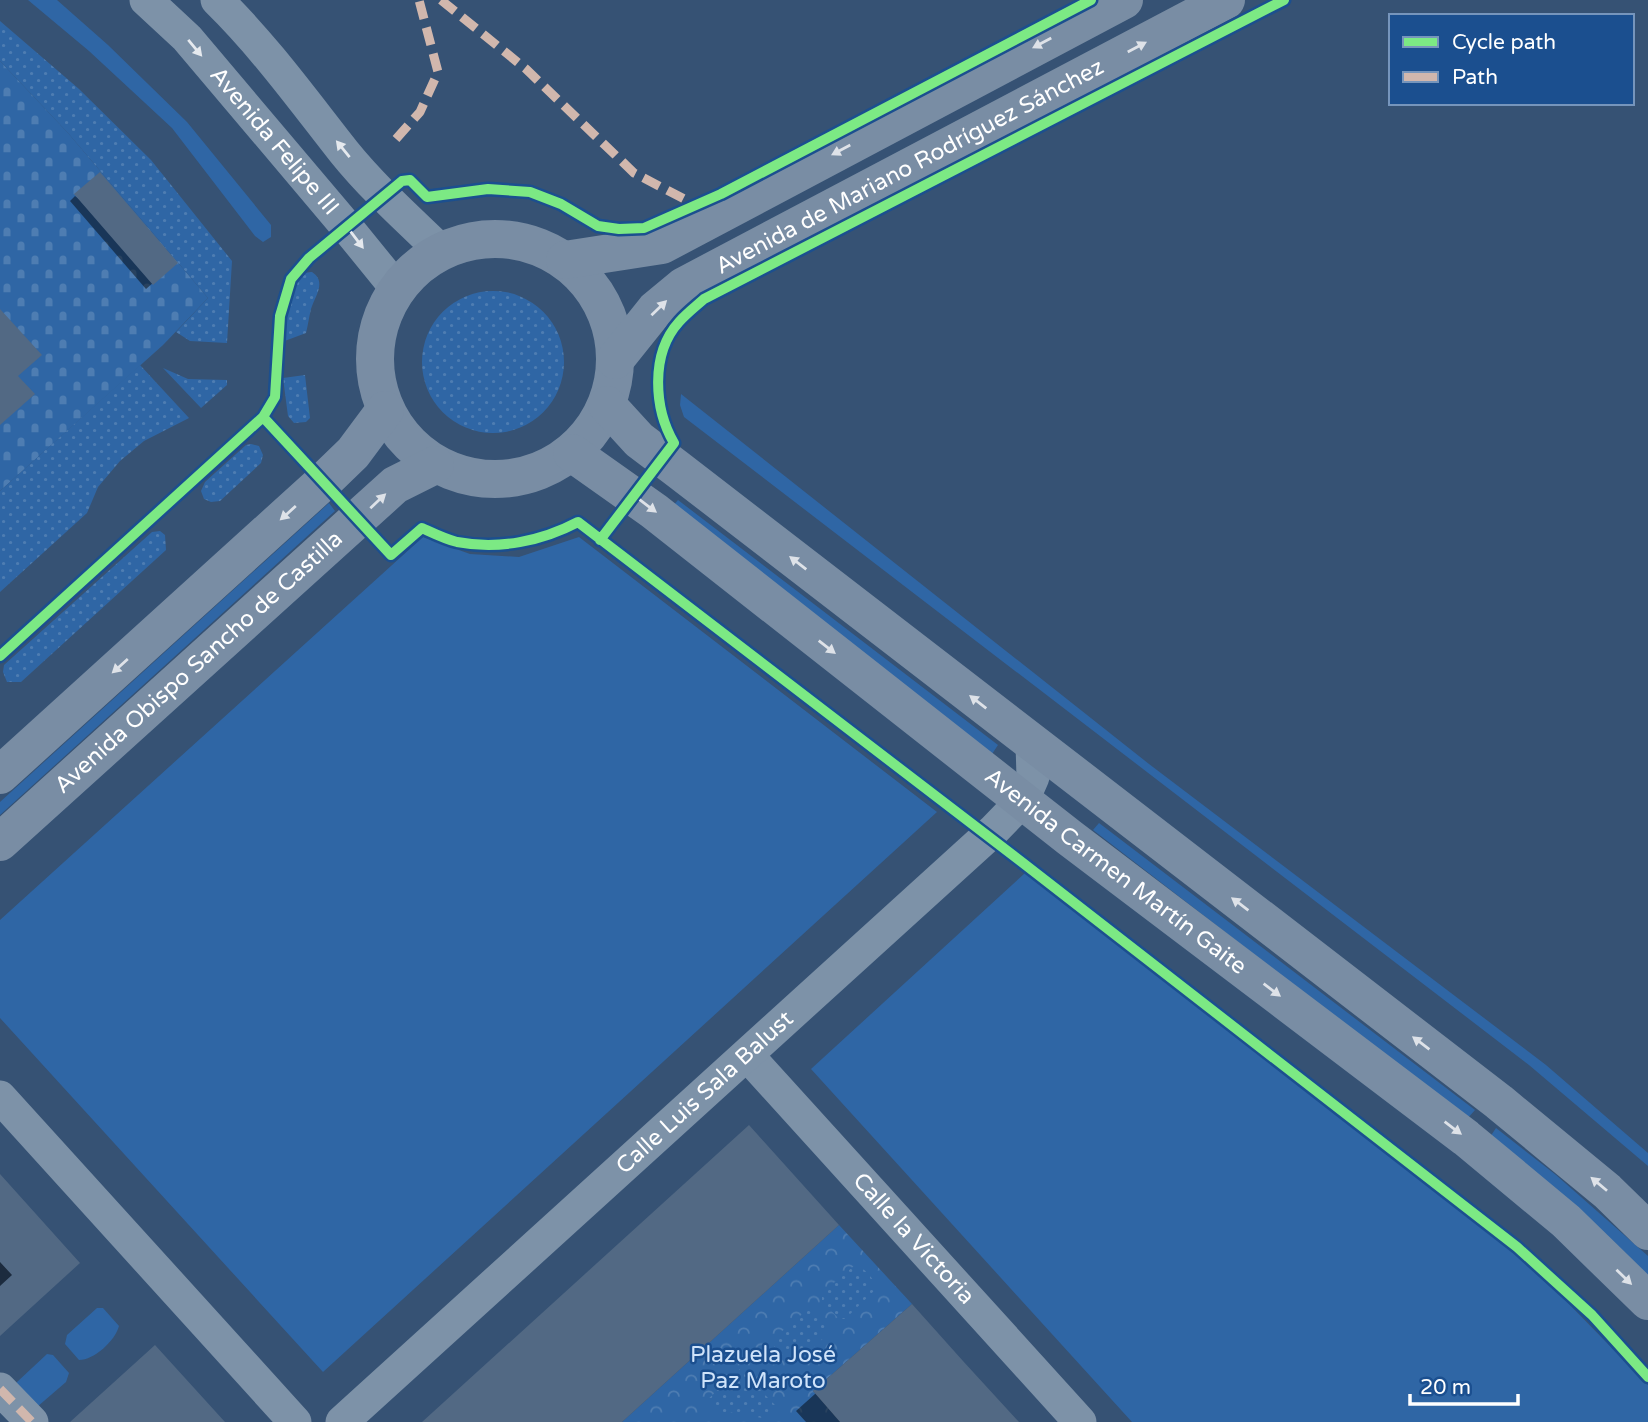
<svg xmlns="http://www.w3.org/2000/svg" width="1648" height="1422" font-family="'Varela Round',sans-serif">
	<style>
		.grass { fill: #2f66a5 }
		.forest { fill: url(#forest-crowns) }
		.cemetery { fill: url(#cemetery-stones) }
		.garden { fill: url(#garden-dots) }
		.shadow { fill: #0007 }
		.building { fill: #526984 }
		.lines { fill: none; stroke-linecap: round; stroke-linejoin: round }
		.street { stroke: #7d92a8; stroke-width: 33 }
		.secondary { stroke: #798da4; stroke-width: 38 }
		.quiet { stroke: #d1b7ad; stroke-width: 9; stroke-dasharray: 18 9; stroke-linecap: butt }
		.cycleway-casing { stroke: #1b4f8f; stroke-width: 15 }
		.cycleway { stroke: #7ce984; stroke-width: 10 }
		.oneway { fill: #dee2e8 }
		.oneway2 { fill: #e5e9ee }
		.labels { text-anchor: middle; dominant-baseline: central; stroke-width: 5; stroke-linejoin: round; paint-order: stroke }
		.street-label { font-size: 23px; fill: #fff; stroke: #1b4f8f }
		.park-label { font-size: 23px; fill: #cfe3fa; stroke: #1b4f8f }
	</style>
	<defs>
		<pattern id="forest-crowns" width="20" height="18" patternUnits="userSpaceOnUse" patternTransform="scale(1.75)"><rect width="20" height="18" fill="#2f66a5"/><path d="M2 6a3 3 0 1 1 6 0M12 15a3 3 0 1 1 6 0" fill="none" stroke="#4e7db2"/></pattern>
		<pattern id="cemetery-stones" width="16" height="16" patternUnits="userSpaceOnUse" patternTransform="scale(1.75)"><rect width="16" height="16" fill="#2f66a5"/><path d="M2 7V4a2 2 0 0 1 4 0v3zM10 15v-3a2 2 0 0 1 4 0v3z" fill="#4e7db2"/></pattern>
		<pattern id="garden-dots" width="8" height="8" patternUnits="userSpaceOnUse" patternTransform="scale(1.75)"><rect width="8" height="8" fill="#2f66a5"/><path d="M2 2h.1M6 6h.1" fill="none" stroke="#4e7db2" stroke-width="1.8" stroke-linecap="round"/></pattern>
	</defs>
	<rect width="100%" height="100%" fill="#365274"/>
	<!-- grass -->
	<path class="grass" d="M28,0H57L108,45L187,122L271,225V237L263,242L255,236L172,128L89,51Z
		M681,394L1149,764L1546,1065L1648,1153V1166L1529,1065L684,417L680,405Z
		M678,500L998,745L992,754L672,507Z
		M329,503L335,511L0,815V802Z
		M423,537L470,554L519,557L579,537L937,812L323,1372L0,1018V920Z
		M1099,823L1475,1110L1467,1119L1093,830Z
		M1025,873L1408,1168L1519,1257L1567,1302L1648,1385V1422H1132L811,1069Z
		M1496,1128L1556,1175L1648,1256V1277L1490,1137Z
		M97,1308H103L119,1326C115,1341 94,1360 79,1360L65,1344L67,1335Z
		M47,1354L53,1355L69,1373L66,1382L37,1407L15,1391L17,1382Z"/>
	<!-- forest -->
	<path class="forest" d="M839,1225L912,1304L813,1391L840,1422H622Z"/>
	<!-- cemetery -->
	<path class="cemetery" d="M0,61L68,133L208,298L163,345L0,491Z"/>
	<!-- garden -->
	<path class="garden" d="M0,21L79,89L151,160L232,261L227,343L190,341L176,332L208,298L68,133L0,61Z
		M312,272C327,282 315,296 311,309C309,317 308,325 306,333L282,342C284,326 288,285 301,275C303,273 309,272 312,272Z
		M422 362a71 71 0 1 1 142 0a71 71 0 1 1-142 0Z
		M140,365L189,418L144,441L120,461L98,487L87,513L0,592V491Z
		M163,368L188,379L227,380V385L201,408Z
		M305,375L310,418L306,422L294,423L288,416L283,378Z
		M251,444L259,446L263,455L261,463L220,501L211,502L204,499L201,491L205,482L246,445Z
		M160,531L165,535L166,550L21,682H7L3,672L4,665L152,532Z
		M855,1265C864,1267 876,1280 876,1289L845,1319H839L822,1301V1293Z
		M807,1310C815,1312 828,1325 828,1334L796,1363L790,1364L773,1345L774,1338Z
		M740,1369L775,1405L762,1418L732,1412L719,1416L705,1402Z"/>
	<!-- shadow -->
	<path class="shadow" d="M75,196L170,268L146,289L70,201Z
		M0,1176L78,1263L0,1335Z
		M912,1307L1017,1422H806L796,1411Z"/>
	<!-- building -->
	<path class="building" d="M100,172L178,263L153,285L74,194Z
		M0,309L42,355L18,376L35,394L0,425Z
		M749,1125L839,1225L622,1422H422Z
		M0,1174L80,1263L0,1336V1286L12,1275L0,1262Z
		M912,1304L963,1361L1019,1422H840L813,1391Z
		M155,1345L225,1422H70Z"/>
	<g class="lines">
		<!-- street -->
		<g class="street">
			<path id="s1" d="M146,0L187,38L340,219L397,289"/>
			<path d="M217,0C264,46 303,100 344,152C373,188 408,219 441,251"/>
			<path id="s2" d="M747,1055L1080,1422"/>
			<path d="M0,1097L295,1422"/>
			<path d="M0,1389L32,1422"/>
			<path id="s3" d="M342,1422L994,830L1023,800L1033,777L1032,744"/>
		</g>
		<!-- secondary -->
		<g class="secondary">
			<circle cx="495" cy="359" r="120"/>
			<path d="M565,260L662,245L1124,0"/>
			<path id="s4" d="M615,360L655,310L684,286L1226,0"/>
			<path d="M607,405L639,440L676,468L1499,1102L1607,1191L1648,1231"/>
			<path id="s5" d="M572,453L654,511L1070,838L1466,1138L1566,1221L1648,1301"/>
			<path d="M0,775L323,482L353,453L385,410"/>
			<path id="s6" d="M0,842L395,485L435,465"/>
		</g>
		<!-- quiet -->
		<path class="quiet" d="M441,0L526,69L634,173L690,202
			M396,139L420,112L438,72L419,0
			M0,1389L32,1422"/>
		<!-- cycleway casing -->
		<g class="cycleway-casing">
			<path id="cycleway" d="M263,417L391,555L422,528C433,533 445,539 457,542C499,550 542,541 578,522L1023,863L1517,1247L1592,1315L1648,1377
				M600,540L674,443C654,409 650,354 679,322C686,314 695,307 704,299L1284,0
				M0,656L263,417L275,397L280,316L291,279L309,258L402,181L410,180L427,197L488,189L530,192L561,204L598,226L619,229L644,228L721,194L1091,0"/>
		</g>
		<!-- cycleway -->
		<use href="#cycleway" class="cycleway"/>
	</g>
	<!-- one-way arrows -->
	<defs><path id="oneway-solid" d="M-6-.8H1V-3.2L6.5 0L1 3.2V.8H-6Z" transform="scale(1.75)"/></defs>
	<g class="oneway">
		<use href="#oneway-solid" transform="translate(1042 43) rotate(152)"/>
		<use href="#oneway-solid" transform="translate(1137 47) rotate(-28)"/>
		<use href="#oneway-solid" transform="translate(841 150) rotate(152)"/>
		<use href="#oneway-solid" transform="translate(659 308) rotate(-44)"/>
		<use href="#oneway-solid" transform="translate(378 501) rotate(-43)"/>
		<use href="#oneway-solid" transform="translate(648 506) rotate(37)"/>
		<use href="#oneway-solid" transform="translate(288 513) rotate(138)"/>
		<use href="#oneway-solid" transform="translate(798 563) rotate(-142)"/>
		<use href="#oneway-solid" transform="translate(827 647) rotate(38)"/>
		<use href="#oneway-solid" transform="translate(120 666) rotate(138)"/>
		<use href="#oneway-solid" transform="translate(978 702) rotate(-142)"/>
		<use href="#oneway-solid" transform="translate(1240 904) rotate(-143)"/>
		<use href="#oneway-solid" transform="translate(1272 990) rotate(37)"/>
		<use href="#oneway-solid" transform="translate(1421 1043) rotate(-143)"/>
		<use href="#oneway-solid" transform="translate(1453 1128) rotate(37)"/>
		<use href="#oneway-solid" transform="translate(1599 1184) rotate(-140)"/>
		<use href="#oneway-solid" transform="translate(1624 1277) rotate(44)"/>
	</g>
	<g class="oneway2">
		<use href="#oneway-solid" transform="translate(195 48) rotate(50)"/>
		<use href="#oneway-solid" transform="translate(343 149) rotate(-129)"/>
		<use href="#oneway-solid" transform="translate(357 240) rotate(53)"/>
	</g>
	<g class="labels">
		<!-- street labels -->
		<g class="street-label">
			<text stroke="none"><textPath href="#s1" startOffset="191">Avenida Felipe III</textPath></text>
			<text stroke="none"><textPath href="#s4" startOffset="357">Avenida de Mariano Rodríguez Sánchez</textPath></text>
			<text stroke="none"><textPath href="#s6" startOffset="268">Avenida Obispo Sancho de Castilla</textPath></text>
			<text stroke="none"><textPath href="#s5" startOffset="686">Avenida Carmen Martín Gaite</textPath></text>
			<text stroke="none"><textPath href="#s3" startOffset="490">Calle Luis Sala Balust</textPath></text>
			<text stroke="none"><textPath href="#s2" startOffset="248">Calle la Victoria</textPath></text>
		</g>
		<!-- park labels -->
		<g class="park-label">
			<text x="763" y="1355">Plazuela José<tspan x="763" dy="26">Paz Maroto</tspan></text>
		</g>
	</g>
	<!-- legend -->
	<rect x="1389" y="14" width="245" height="91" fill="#1b4f8f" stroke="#7695bc" stroke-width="2"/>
	<rect x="1403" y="37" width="35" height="10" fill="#7ce984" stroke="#7695bc" stroke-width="2"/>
	<text x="1452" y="49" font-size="21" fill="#ffffff">Cycle path</text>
	<rect x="1403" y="72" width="35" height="10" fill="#d1b7ad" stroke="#7695bc" stroke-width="2"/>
	<text x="1452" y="84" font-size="21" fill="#ffffff">Path</text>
	<!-- scale -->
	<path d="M1410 1394v10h108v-10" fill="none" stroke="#ffffff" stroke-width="3.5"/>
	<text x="1420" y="1394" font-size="21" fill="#ffffff" stroke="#1b4f8f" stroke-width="5" paint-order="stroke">20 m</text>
</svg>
